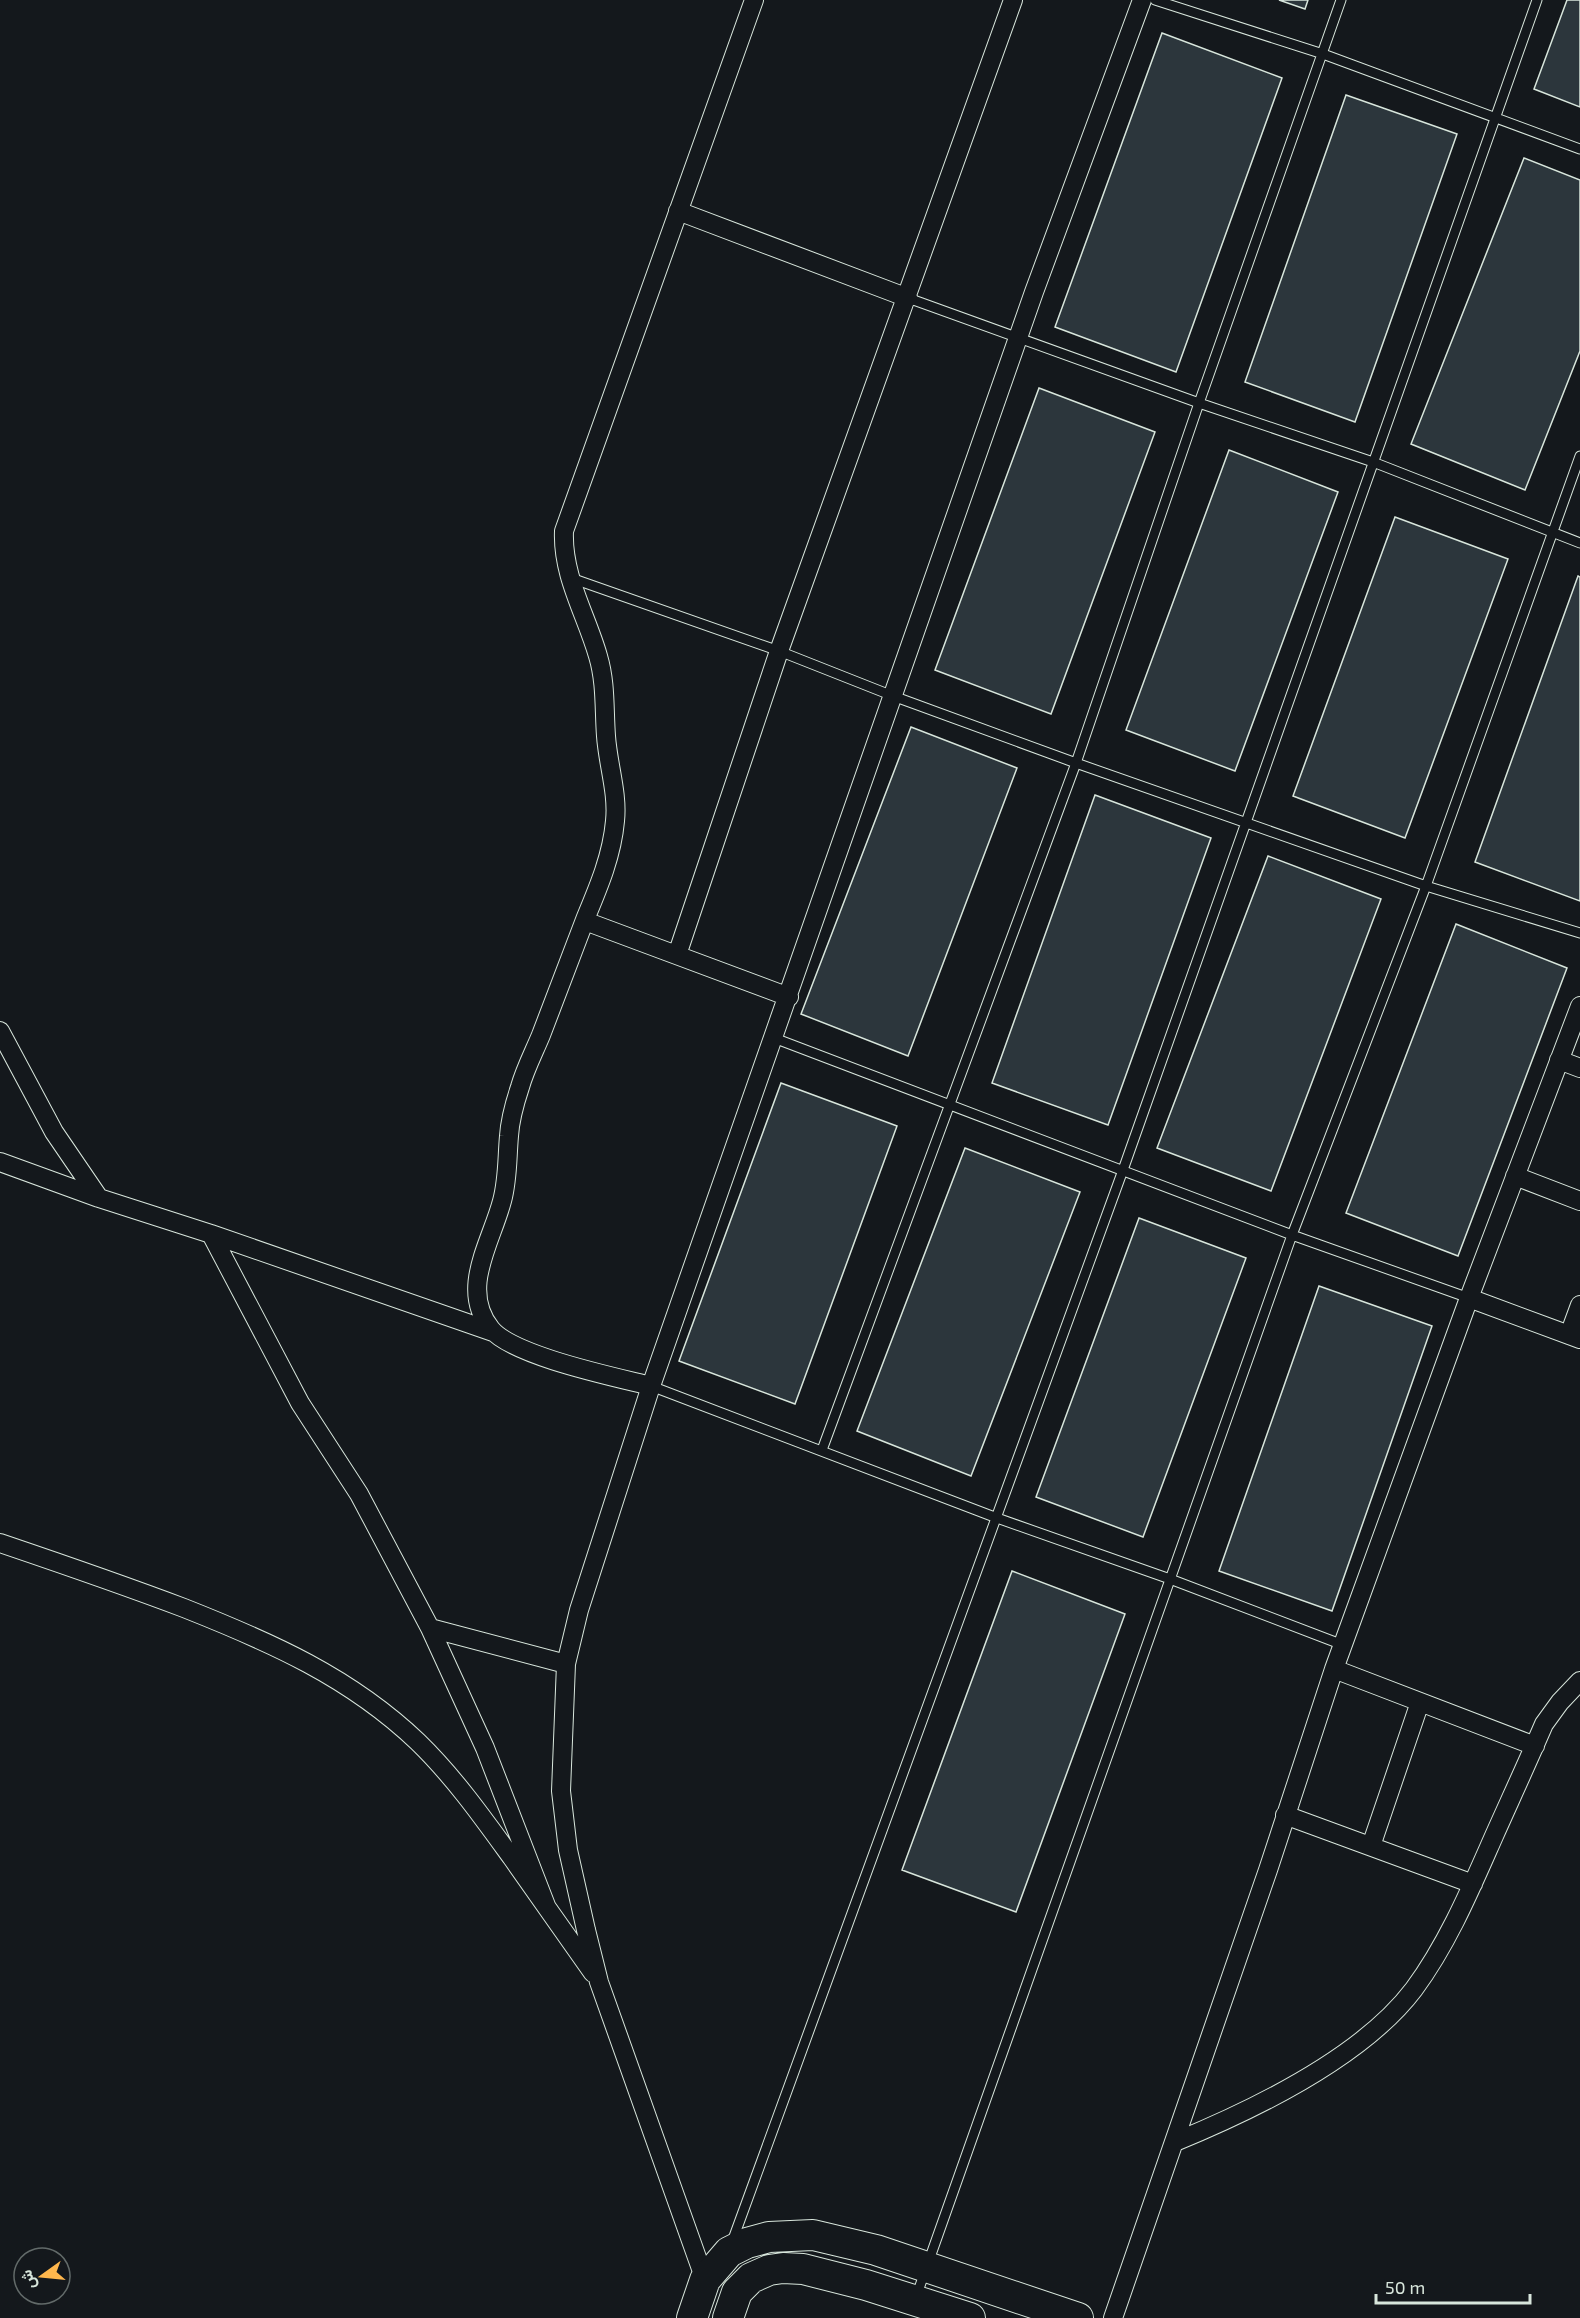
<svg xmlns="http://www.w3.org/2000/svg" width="1580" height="2318" font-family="'Exo 2',Vazirmatn,sans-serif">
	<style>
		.building { fill: #2c363c; stroke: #d8e6dc; stroke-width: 1.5 }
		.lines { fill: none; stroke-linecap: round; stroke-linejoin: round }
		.lane-casing { stroke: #d8e6dc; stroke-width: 11 }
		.street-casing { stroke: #d8e6dc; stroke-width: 20 }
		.primary-casing { stroke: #d8e6dc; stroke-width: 32 }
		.lane { stroke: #14181c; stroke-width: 9 }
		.street { stroke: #14181c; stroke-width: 18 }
		.primary { stroke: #14181c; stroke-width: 30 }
	</style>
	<rect width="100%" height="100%" fill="#14181c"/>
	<!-- building -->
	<path class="building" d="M1279,0H1308L1305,9Z
		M1567,0H1580V107L1534,89Z
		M1162,33L1282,78L1176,372L1055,327Z
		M1346,95L1457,134L1355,422L1245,382Z
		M1524,158L1580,180V351L1525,490L1411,444Z
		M1039,388L1155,432L1051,714L935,670Z
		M1229,450L1338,492L1235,771L1126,730Z
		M1395,517L1508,559L1405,838L1293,796Z
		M1578,576L1580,577V901L1475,862Z
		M911,727L1017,768L908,1056L801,1014Z
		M1095,795L1211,838L1108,1125L992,1083Z
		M1268,856L1381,899L1271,1191L1157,1148Z
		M1456,924L1567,968L1458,1256L1346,1213Z
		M781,1083L897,1126L795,1404L679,1361Z
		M965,1148L1080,1192L971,1476L857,1431Z
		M1139,1218L1246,1258L1143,1537L1036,1497Z
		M1319,1286L1432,1326L1332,1611L1219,1571Z
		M1012,1571L1125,1614L1016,1912L902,1870Z"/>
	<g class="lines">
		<!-- lane casing -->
		<g class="lane-casing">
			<path id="lane" d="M1155,0L1323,54L1580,149
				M908,298L1199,403L1373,462L1580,543
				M571,578L779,651L893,696L1076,763L1426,886L1580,933
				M774,1038L1292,1235L1469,1298
				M651,1386L997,1518L1170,1579L1343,1645
				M822,1450L1076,763L1199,403L1341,0
				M732,2242L1123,1170L1537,0
				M916,2297L1292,1235L1426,886L1580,456"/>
		</g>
		<!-- street casing -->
		<g class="street-casing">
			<path id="street" d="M678,211L908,298
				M585,921L789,997
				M677,955L779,651L1013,0
				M0,1031L54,1132L99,1198
				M1559,1060L1580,1068
				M0,1162L99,1198L211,1234L300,1403L359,1494L430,1628L485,1748L547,1908
				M1515,1176L1580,1201
				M211,1234L493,1332
				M1469,1298L1580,1339
				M1569,1335L1580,1305
				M651,1386C615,1377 513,1356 491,1329C459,1289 491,1243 502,1201C508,1179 507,1158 509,1136C510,1119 515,1102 520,1087C525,1069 534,1052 541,1035C556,996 571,957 586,917C599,886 612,855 615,821C618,793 608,765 606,736C604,709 606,683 598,656C586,614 562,576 564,531L754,0
				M0,1543C62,1564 123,1585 184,1608C270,1642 350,1677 418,1742C454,1777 483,1818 512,1858C539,1896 566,1935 593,1973
				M430,1628L566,1664
				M1334,1669L1535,1746
				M1285,1815L1473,1884
				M1371,1846L1420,1702
				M1175,2142C1253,2110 1362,2058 1414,1989C1448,1943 1471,1888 1494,1836C1511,1798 1528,1761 1544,1724L1560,1702L1580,1681
				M705,2280L599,1982L586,1930L568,1850L561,1791L566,1664L579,1610L651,1386L1034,292L1142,0
				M1113,2318L1268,1870L1334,1669L1469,1298L1580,1006"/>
		</g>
		<!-- primary casing -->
		<g class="primary-casing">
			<path id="primary" d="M692,2318L705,2280L729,2252L747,2243L769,2237L813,2235L876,2250L1078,2318
				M728,2318L737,2292L751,2278L769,2270L783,2268L803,2269L866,2285L970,2318"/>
		</g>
		<!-- lane -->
		<use href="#lane" class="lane"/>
		<!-- street -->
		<use href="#street" class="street"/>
		<!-- primary -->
		<use href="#primary" class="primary"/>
	</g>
	<!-- north arrow -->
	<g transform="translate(42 2276) rotate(255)"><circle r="28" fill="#14181c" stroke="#626a69" stroke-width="1.5"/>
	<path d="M0-4.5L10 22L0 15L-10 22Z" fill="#ffb74d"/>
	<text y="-9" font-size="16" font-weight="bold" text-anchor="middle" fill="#d8e6dc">ش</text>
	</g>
	<!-- scale -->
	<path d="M1376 2294v9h154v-9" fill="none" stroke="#d8e6dc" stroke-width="3"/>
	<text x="1385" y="2294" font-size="18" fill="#d8e6dc" stroke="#14181c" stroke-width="4.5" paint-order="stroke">50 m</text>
</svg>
